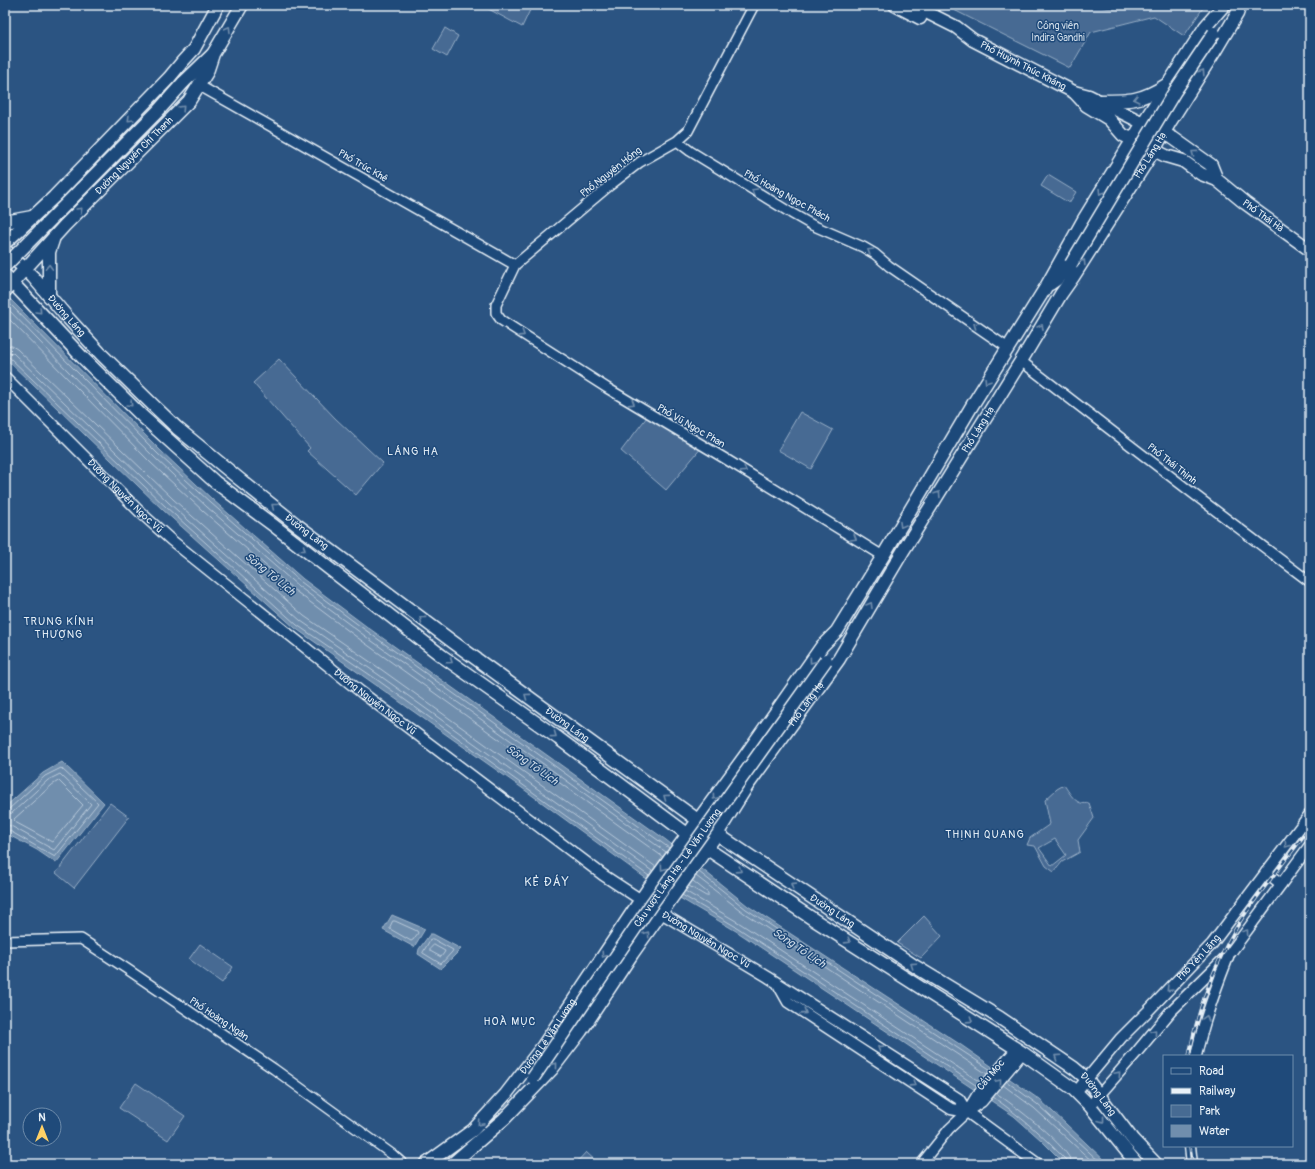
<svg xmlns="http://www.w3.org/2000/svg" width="1315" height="1169" font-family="Pangolin,sans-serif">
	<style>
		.green { fill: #476b93; stroke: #98aec6; fill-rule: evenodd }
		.water { fill: #708ead; stroke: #a0b6cb }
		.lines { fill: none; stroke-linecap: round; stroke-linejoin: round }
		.shore { stroke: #b8c9da; stroke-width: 1 }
		.tertiary-casing { stroke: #e8f1f8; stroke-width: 12 }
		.secondary-casing { stroke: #e8f1f8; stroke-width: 13 }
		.primary-casing { stroke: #e8f1f8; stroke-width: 15 }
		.tertiary { stroke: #1f4a7a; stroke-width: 9 }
		.secondary { stroke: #1f4a7a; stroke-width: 10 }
		.primary { stroke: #1f4a7a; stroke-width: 12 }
		.rail-casing { stroke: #e8f1f8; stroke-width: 3.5 }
		.rail { stroke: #1f4a7a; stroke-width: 2; stroke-dasharray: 6; stroke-linecap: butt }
		.primary-bridge-casing { stroke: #e8f1f8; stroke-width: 15; stroke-linecap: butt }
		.primary-bridge { stroke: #1f4a7a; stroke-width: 12 }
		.oneway { stroke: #6f8dac }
		.labels { text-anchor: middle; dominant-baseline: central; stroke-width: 3; stroke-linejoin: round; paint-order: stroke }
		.park-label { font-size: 10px; fill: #d0dde9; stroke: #1f4a7a }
		.street-label { font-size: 10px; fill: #e8f1f8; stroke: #1f4a7a }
		.neighbourhood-label { font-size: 11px; letter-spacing: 1px; fill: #e8f1f8; stroke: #1f4a7a }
		.water-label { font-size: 11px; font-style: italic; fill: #d0dde9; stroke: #1f4a7a }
		.quarter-label { font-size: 12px; letter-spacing: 1px; fill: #e8f1f8; stroke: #1f4a7a }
	</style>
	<rect width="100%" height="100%" fill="#2b5482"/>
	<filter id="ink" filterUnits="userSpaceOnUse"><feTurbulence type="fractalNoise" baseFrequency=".025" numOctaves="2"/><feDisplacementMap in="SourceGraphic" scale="8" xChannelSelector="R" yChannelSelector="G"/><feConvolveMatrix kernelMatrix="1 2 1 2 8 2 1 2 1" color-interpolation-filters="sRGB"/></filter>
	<g filter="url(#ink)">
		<!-- green -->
		<path class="green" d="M481,5H521L530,10L522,27Z
			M944,5H1205L1184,36L1154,16L1091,32L1070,68Z
			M445,28L458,36L447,57L433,49Z
			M1048,175L1076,192L1069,203L1041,186Z
			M279,359L335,418L383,463L356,495L307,451L310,448L253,383Z
			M800,412L833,430L811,469L778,450Z
			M647,417L702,447L666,490L621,451Z
			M1064,785C1071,795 1076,806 1089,803L1094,818L1078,840L1080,852L1062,862L1054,872L1046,866L1035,846L1027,845L1030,838L1050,824L1045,800L1057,789ZM1055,839L1066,855L1052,866L1039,848Z
			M110,803L129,817L74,888L56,873Z
			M924,916L942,936L921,958L897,943Z
			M200,944L233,967L222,983L189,959Z
			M136,1083L185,1116L168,1140L119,1108Z
			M586,1152L599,1164H575Z"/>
		<!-- water -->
		<path class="water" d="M1097,5H1126C1115,9 1107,9 1097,5Z
			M5,294L161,451L213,500L303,579L370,629L666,840L748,906L961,1045L1040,1100L1066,1124L1108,1164H1065L1041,1140L1014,1116L736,931L644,877L522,788L295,628L163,510L5,358Z
			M62,762L104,803L56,863L37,850L5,833V807L43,773Z
			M392,915L425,929L414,947L383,930Z
			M430,934H433L461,949L441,969L418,954L419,949Z"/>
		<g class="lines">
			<!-- shore -->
			<path class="shore" d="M5,299L158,454L211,503L301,582L368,632L669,848
				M5,306L103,407L155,458L207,507L298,586L365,636L666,852
				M5,315L150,462L203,511L294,590L362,641L663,857
				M5,345L12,346L17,349L173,499L304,616L382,670L656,867
				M5,351L13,353L169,503L301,621L379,675L652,871
				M5,356L9,357L166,507L297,625L376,679L649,876
				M59,781L83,805L52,842L15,822L14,819L52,785Z
				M5,810L9,809L45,776L61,768L98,803L55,857L8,830H5
				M5,815L12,813L48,780L60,774L91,804L54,850L11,826L5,825
				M699,872L746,909L991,1070
				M696,876L744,913L987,1074
				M689,886L706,896H708V893L693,881
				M685,891L741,924L980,1082
				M682,895L738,928L977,1086
				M393,921H395L417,931L418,933L413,940L411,941L390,929V927Z
				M431,939H433L453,950L452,952L441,964L423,953Z
				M434,945L445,951L444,953L441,957L430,951V949Z
				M1006,1081L1037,1104L1102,1164
				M1003,1085L1034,1108L1095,1164
				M996,1093C1011,1103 1071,1148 1072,1164
				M993,1097C1020,1116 1043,1136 1066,1160L1067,1164"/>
			<!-- tertiary casing -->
			<g class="tertiary-casing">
				<path id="tertiary" d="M754,5L688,131L677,141L640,162L609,186L515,265L496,305V313L501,320L607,388L724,458L883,556
					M200,86L515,265
					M677,141L690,151L791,213L812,225L863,247L875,254L889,266L1008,348
					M1021,361L1191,492L1310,582
					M5,941L81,939L127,969L274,1069L393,1155L403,1164
					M967,1111L976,1096L1016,1049
					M921,1164L949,1129L967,1112L982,1102L1023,1053"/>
			</g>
			<!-- secondary casing -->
			<g class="secondary-casing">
				<g id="secondary">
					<path id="s1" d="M5,377L141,513L171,540L361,692L603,875L661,913L768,977L959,1099L967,1112"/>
					<path d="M1266,872L1281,884"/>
					<path d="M779,986L788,1002L951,1109L967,1112L1038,1164"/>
					<path d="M1196,1056C1203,1022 1215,990 1228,957"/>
					<path id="s2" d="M1076,1092L1121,1038L1148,1011L1212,944L1310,814"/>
					<path d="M1095,1100L1136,1053L1171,1011L1231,952L1310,845"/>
					<path d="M1190,1146L1192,1164"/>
				</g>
			</g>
			<!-- primary casing -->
			<g class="primary-casing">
				<g id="primary">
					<path d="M895,5L920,18"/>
					<path id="s3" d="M912,5L956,27L973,40L1074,92L1089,96L1173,138L1211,165L1217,180"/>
					<path d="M183,83L212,55"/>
					<path id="s4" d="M1074,92L1086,105L1109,119L1123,135L1166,156L1183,161L1201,174L1217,180L1245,203L1310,250"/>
					<path d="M1100,101C1129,101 1142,101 1166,85"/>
					<path d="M5,222L32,217"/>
					<path d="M5,243L54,197L169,78L183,61L194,49L218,5"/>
					<path id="s5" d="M5,250L33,277L67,317L101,354L153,405L177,428L238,478L297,525L453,642L717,834L916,967L1000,1018L1074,1068L1086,1078L1133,1140L1156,1164"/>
					<path d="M5,275L82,357L142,416L215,482L273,525L442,656L558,738L706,848L816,921L1023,1053L1072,1088L1090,1106L1137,1164"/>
					<path d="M1050,284L1057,279L1071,264"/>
					<path id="s6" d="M5,291L65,225L189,101L207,72L213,54L242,5"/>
					<path d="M49,296V252L53,240"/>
					<path id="s7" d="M426,1164L473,1130L506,1094L543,1046L648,889L745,756L822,646L837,631L883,556L973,404L1046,287L1084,219L1143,123L1205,27L1224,5"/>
					<path id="s8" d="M452,1164L504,1119L552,1069L581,1031L632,954L717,834L747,786L839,659L903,551L1021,361L1061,294L1073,277L1154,150L1170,122L1215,51L1237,14L1240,5"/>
				</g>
			</g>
			<!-- tertiary -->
			<use href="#tertiary" class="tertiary"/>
			<!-- secondary -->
			<use href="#secondary" class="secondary"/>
			<!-- primary -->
			<use href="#primary" class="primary"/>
			<!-- rail casing -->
			<g class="rail-casing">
				<path id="rail" d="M1189,1056C1198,1008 1215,962 1241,920C1262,888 1288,858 1310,827
					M1190,1146L1192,1164"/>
			</g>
			<!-- rail -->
			<use href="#rail" class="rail"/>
			<!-- primary-bridge casing -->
			<g class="primary-bridge-casing">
				<g id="primary-bridge">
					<path d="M1071,264L1175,91L1214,33"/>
					<path d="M5,266L158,111L183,83"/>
					<path id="s9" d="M533,1078L653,902L826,660"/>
				</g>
			</g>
			<!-- primary-bridge -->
			<use href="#primary-bridge" class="primary-bridge"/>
		</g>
		<!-- one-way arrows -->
		<defs><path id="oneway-chevron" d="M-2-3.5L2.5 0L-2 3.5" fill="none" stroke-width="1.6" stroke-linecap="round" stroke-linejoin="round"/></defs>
		<g class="oneway">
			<use href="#oneway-chevron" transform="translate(228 29) rotate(-59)"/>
			<use href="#oneway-chevron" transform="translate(1202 72) rotate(-57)"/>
			<use href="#oneway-chevron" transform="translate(1136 99) rotate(166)"/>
			<use href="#oneway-chevron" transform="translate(182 108) rotate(-46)"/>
			<use href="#oneway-chevron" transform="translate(130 119) rotate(135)"/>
			<use href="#oneway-chevron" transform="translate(1194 153) rotate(-144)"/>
			<use href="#oneway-chevron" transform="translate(754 191) rotate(-149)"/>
			<use href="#oneway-chevron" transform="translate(1101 192) rotate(122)"/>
			<use href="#oneway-chevron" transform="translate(80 210) rotate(-45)"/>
			<use href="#oneway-chevron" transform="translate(870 251) rotate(-149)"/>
			<use href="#oneway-chevron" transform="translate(1083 262) rotate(-58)"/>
			<use href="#oneway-chevron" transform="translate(49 267) rotate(-88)"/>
			<use href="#oneway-chevron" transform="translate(39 311) rotate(47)"/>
			<use href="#oneway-chevron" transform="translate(976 325) rotate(-145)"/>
			<use href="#oneway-chevron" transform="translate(1041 327) rotate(-60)"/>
			<use href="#oneway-chevron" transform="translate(522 334) rotate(33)"/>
			<use href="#oneway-chevron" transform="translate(987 381) rotate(122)"/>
			<use href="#oneway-chevron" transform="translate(632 403) rotate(32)"/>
			<use href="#oneway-chevron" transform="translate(130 404) rotate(45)"/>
			<use href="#oneway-chevron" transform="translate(744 470) rotate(32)"/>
			<use href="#oneway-chevron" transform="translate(938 494) rotate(-58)"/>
			<use href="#oneway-chevron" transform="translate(274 506) rotate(-142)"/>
			<use href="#oneway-chevron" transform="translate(902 525) rotate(120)"/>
			<use href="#oneway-chevron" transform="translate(854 538) rotate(31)"/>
			<use href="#oneway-chevron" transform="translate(303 549) rotate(38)"/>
			<use href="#oneway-chevron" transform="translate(870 605) rotate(-59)"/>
			<use href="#oneway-chevron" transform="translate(422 619) rotate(-143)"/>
			<use href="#oneway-chevron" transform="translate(450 661) rotate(35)"/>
			<use href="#oneway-chevron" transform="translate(812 661) rotate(126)"/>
			<use href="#oneway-chevron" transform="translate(527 696) rotate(-144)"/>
			<use href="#oneway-chevron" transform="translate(554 735) rotate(36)"/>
			<use href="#oneway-chevron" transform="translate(666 797) rotate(-144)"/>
			<use href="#oneway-chevron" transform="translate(715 797) rotate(127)"/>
			<use href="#oneway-chevron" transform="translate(1287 845) rotate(127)"/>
			<use href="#oneway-chevron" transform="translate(663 868) rotate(126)"/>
			<use href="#oneway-chevron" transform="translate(739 870) rotate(33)"/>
			<use href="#oneway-chevron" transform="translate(793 885) rotate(-147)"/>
			<use href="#oneway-chevron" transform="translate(1246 932) rotate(-53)"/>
			<use href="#oneway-chevron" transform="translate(647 934) rotate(-55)"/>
			<use href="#oneway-chevron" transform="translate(848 941) rotate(32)"/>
			<use href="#oneway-chevron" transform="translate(604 955) rotate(124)"/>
			<use href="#oneway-chevron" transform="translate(913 965) rotate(-146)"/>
			<use href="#oneway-chevron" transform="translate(1169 989) rotate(134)"/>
			<use href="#oneway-chevron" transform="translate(804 1012) rotate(33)"/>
			<use href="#oneway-chevron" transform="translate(1206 1018) rotate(-73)"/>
			<use href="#oneway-chevron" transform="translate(970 1020) rotate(33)"/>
			<use href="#oneway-chevron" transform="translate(1154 1032) rotate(-51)"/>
			<use href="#oneway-chevron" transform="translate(880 1048) rotate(-147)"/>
			<use href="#oneway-chevron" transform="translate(1057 1057) rotate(-146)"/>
			<use href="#oneway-chevron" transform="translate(555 1065) rotate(-51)"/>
			<use href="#oneway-chevron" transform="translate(1118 1074) rotate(-49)"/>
			<use href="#oneway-chevron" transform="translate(999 1082) rotate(-50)"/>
			<use href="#oneway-chevron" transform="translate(913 1084) rotate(33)"/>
			<use href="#oneway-chevron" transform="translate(1102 1120) rotate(52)"/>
			<use href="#oneway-chevron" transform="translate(480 1123) rotate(132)"/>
		</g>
	</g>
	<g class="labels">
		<!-- park labels -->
		<g class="park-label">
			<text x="1058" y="26">Công viên<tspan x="1058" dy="12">Indira Gandhi</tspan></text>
		</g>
		<!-- street labels -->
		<g class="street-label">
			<text stroke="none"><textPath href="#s3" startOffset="127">Phố Huỳnh Thúc Kháng</textPath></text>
			<text stroke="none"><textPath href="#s8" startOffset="1231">Phố Láng Hạ</textPath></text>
			<text stroke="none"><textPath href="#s6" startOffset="187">Đường Nguyễn Chí Thanh</textPath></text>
			<text transform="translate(363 166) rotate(30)">Phố Trúc Khê</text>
			<text transform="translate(611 172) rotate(-38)">Phố Nguyên Hồng</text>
			<text transform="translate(787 196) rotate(29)">Phố Hoàng Ngọc Phách</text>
			<text stroke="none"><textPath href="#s4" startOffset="229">Phố Thái Hà</textPath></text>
			<text stroke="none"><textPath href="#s5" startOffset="90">Đường Láng</textPath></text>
			<text transform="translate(691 426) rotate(30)">Phố Vũ Ngọc Phan</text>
			<text stroke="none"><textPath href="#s8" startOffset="907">Phố Láng Hạ</textPath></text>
			<text transform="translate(1172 464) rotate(38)">Phố Thái Thịnh</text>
			<text stroke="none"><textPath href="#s1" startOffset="169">Đường Nguyễn Ngọc Vũ</textPath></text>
			<text stroke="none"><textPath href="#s5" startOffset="414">Đường Láng</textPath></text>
			<text stroke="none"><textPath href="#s1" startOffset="493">Đường Nguyễn Ngọc Vũ</textPath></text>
			<text stroke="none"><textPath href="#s8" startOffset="583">Phố Láng Hạ</textPath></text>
			<text stroke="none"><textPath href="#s5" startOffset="738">Đường Láng</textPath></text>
			<text stroke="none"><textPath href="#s9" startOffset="255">Cầu vượt Láng Hạ - Lê Văn Lương</textPath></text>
			<text stroke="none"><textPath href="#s5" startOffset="1062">Đường Láng</textPath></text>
			<text stroke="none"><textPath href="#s1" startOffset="901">Đường Nguyễn Ngọc Vũ</textPath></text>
			<text stroke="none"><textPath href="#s2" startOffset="182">Phố Yên Lãng</textPath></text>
			<text transform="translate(219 1019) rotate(34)">Phố Hoàng Ngân</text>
			<text stroke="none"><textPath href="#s7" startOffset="178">Đường Lê Văn Lương</textPath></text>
			<text transform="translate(991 1075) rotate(-50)">Cầu Mọc</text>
			<text stroke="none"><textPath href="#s5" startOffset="1386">Đường Láng</textPath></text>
		</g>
		<!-- neighbourhood labels -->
		<g class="neighbourhood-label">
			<text x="413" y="451">LÁNG HẠ</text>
			<text x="59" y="621">TRUNG KÍNH<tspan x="59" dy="13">THƯỢNG</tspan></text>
			<text x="985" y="834">THỊNH QUANG</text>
			<text x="510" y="1021">HOÀ MỤC</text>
		</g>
		<!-- water labels -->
		<g class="water-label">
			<text transform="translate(270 574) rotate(39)">Sông Tô Lịch</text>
			<text transform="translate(532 765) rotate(35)">Sông Tô Lịch</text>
			<text transform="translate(799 948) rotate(34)">Sông Tô Lịch</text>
		</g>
		<!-- quarter labels -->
		<g class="quarter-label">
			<text x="547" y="882">KẺ ĐÁY</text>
		</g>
	</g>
	<!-- margin -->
	<rect width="1315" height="1169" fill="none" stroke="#1f4a7a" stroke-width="20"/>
	<rect x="10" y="10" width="1295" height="1149" fill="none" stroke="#e8f1f8" stroke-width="1.5" filter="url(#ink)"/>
	<!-- legend -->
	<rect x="1163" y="1055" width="130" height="92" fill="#1f4a7a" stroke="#6f8dac"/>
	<rect x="1171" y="1068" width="20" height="6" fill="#1f4a7a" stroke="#6f8dac"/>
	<text x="1199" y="1075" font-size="12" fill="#e8f1f8">Road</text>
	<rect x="1171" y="1088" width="20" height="6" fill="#e8f1f8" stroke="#6f8dac"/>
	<text x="1199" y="1095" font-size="12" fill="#e8f1f8">Railway</text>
	<rect x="1171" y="1105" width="20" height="12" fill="#476b93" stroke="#6f8dac"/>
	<text x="1199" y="1115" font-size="12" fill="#e8f1f8">Park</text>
	<rect x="1171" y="1125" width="20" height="12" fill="#708ead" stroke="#6f8dac"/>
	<text x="1199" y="1135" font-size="12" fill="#e8f1f8">Water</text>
	<!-- north arrow -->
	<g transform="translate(42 1127)"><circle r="19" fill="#1f4a7a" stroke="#6f8dac"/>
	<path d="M0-3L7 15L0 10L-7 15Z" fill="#ffd166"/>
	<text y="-6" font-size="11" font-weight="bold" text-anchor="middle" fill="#e8f1f8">N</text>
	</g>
</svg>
